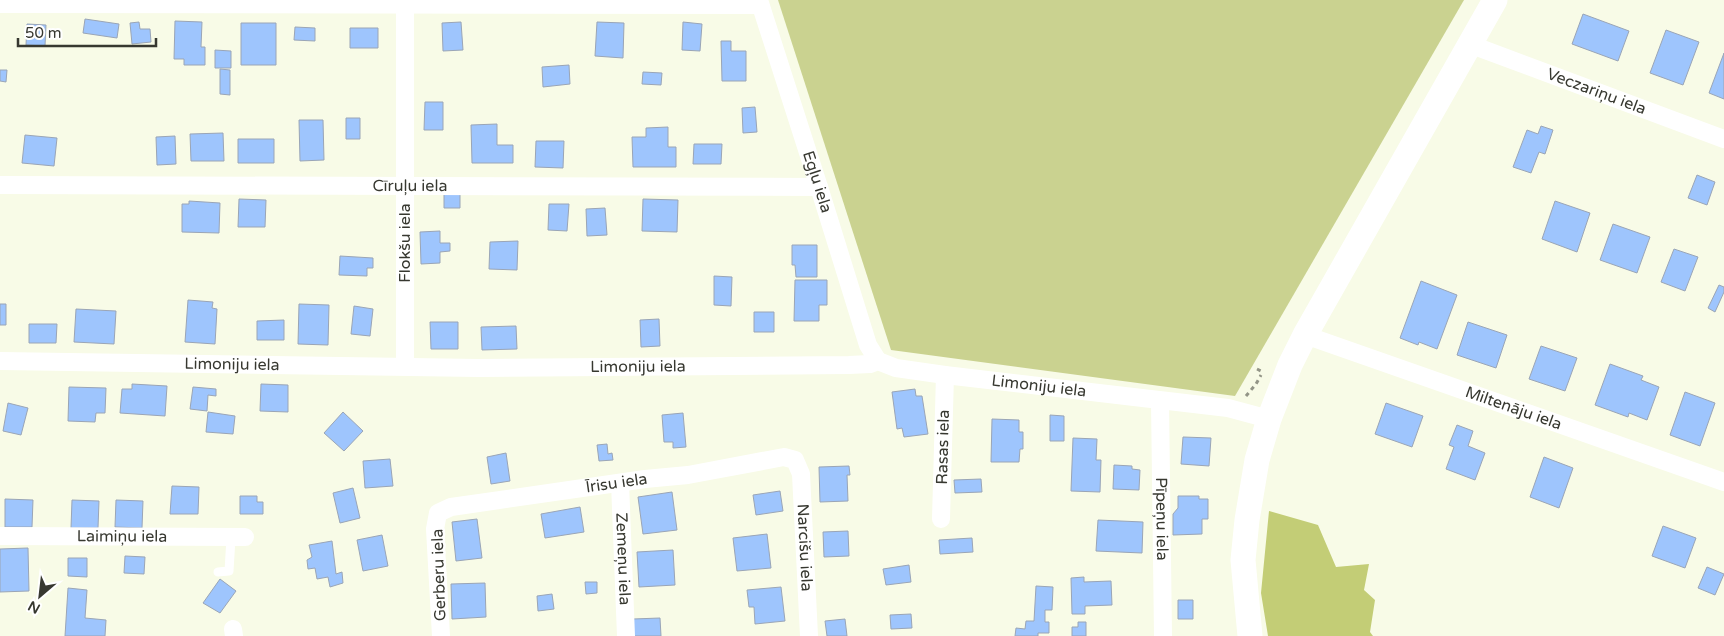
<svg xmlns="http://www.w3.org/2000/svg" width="1724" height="636" font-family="'Varela Round',sans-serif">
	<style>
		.green { fill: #cad290 }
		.forest { fill: #c3cd76 }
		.building { fill: #9ec5fd; stroke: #9aa5b6 }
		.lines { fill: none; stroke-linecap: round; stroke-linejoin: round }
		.path { stroke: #939587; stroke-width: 3; stroke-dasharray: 4 4; stroke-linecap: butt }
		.lane { stroke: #fff; stroke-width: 9 }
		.street { stroke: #fff; stroke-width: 18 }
		.secondary { stroke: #fff; stroke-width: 25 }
		.labels { text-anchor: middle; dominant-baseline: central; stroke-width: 5; stroke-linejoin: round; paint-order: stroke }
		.street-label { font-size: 16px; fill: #373830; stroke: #fff }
	</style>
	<rect width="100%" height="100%" fill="#f8fbe7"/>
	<!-- green -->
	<path class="green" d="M778,0H1464L1235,396L891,350Z"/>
	<!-- forest -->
	<path class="forest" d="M1269,511L1318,525L1336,567L1369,564L1364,590L1375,600L1370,632L1373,636H1268L1261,593Z"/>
	<!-- building -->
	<path class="building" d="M1583,14L1629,31L1618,61L1572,44Z
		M85,19L119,24L117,38L83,33Z
		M175,21L202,22L201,47H205V65H184V59H174Z
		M139,22L140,29H150L151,42L132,44L130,23Z
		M461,22L463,50L443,51L442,23Z
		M597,22L624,23L623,58L595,56Z
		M683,22L702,24L700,51L682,50Z
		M241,23H276V65H241Z
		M27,24L46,25L45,46L26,45Z
		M295,27L315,28V41L294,40Z
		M350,28H378V48H350Z
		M1666,30L1699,42L1683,85L1650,73Z
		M721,41H731V51H746V81H722Z
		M215,50L231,51V68H215Z
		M1724,53V99L1709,93Z
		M569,65L570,84L543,87L542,67Z
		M220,69L230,70V95L220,94Z
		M0,70H7L6,82L0,81Z
		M643,72L662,73L661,85L642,84Z
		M425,102H443V130H424Z
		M755,107L757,132L743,133L742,108Z
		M346,118H360V139H346Z
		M299,120H323L324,160L300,161Z
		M497,124V145H513V163H472L471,125Z
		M1541,126L1553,130L1545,154L1539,152L1531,173L1513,167L1527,130L1538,134Z
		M668,127V147H676V167H633L632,137H646V128Z
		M223,133L224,161H191L190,134Z
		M25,135L57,138L54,166L22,163Z
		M175,136L176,164L157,165L156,137Z
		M238,139H274V163H238Z
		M536,141H564L563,168L535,167Z
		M694,144H722L721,164H693Z
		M1697,175L1715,182L1707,205L1688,198Z
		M444,193H460V208H444Z
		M239,199L266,200L265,227H238Z
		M643,199L678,200L677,232L642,231Z
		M189,201L220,203L219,233L182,232V204H189Z
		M1555,201L1590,213L1577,252L1542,239Z
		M549,204H569L567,231L548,230Z
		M605,208L607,235L587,236L586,209Z
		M1613,224L1650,237L1637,273L1600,260Z
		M440,231V243H450V251L440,252V263L421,264L420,232Z
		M518,241L517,270L489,269L490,242Z
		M792,245H817V277H796L795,265H792Z
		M1674,249L1698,257L1685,291L1661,282Z
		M340,256L373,258V268H367V276L339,275Z
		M714,276L732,277L731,306L714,305Z
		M795,280H827V305H819V321H794Z
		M1421,281L1457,295L1437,349L1419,342L1418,345L1400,338Z
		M1719,285L1724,287V292L1715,312L1708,308Z
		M188,300L213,302L212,308L217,309L215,344L185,342Z
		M0,304H6V325H0Z
		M299,304L329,305L328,345L298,344Z
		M354,306L373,309L370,336L351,334Z
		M76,309L116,311L114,344L74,342Z
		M754,312H774V332H754Z
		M659,319L660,346L641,347L640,320Z
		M284,320V340H257V321Z
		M430,322H458V349H431Z
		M1468,322L1507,335L1496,368L1457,355Z
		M29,324H57L56,343H29Z
		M516,326L517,349L482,350L481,327Z
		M1541,346L1577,358L1565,391L1529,379Z
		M1610,364L1643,376L1641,380L1659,387L1647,420L1629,413L1628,417L1595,405Z
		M132,384L167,386L165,416L120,413L122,389H132Z
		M261,384L288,385V412L260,411Z
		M69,387L106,388L105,413H96L95,422L68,421Z
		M193,387L216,389V396L208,395L207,411L190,409Z
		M915,389L916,396H922L928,434L904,437L902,428L897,429L892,392Z
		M1685,392L1715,403L1700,446L1670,435Z
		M8,403L28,408L21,435L3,431Z
		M1386,403L1423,416L1412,447L1375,434Z
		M208,412L235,416L233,434L206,432Z
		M343,412L363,431L344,451L324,433Z
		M683,413L686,447L673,448V442H664L662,415Z
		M1050,415L1064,416V441H1050Z
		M992,419L1019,420V432H1023V449H1020L1019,462H991Z
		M1457,425L1473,431L1468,446L1485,453L1475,480L1446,469L1454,447L1449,445Z
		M1183,437L1211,438L1209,466L1181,464Z
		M1073,438L1097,439L1096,460H1101L1100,492L1071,491Z
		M607,444L608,454L612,453L613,460L599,461L597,445Z
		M506,453L510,481L491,484L487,457Z
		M1544,457L1573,468L1559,508L1530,497Z
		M390,459L393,486L365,488L363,461Z
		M1114,465L1132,466V469L1140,470L1139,490L1113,489Z
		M849,466L850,475H847L848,501L820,502L819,467Z
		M981,479L982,492L955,493L954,480Z
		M172,486L199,487L198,514H170Z
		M353,488L360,518L340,523L333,493Z
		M780,491L783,511L756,515L753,495Z
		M672,492L677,530L643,534L638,497Z
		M240,496H257V502H263V514H240Z
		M1178,496H1199V499H1208V519H1202V534L1173,535V514L1178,508Z
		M5,499L33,500L32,527H5Z
		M72,500L99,501L98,528H71Z
		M116,500L143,501L142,528L115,527Z
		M580,507L584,532L545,538L541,514Z
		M477,519L482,558L456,561L452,522Z
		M1098,520L1143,522L1142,553L1096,551Z
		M1663,526L1696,538L1685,568L1652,556Z
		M848,531L849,556L824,557L823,532Z
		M767,534L771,568L737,571L733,538Z
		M382,535L388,566L363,571L357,540Z
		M972,538L973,552L940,554L939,540Z
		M332,541L336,574L342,572L343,583L330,587L328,577L317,579L315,568L308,569L307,560L312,557L309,545Z
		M28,548L29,591L0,592V549Z
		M673,550L675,585L639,587L637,552Z
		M125,556L145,557L144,574L124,573Z
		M68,558H87V577L68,576Z
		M909,565L911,582L886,585L883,569Z
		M1707,567L1724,574L1715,595L1698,588Z
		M1084,577V582L1111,581L1112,605L1085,606V614H1072L1071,578Z
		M220,579L236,591L220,613L203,603Z
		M585,582H597V593L586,594Z
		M485,583L486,617L452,619L451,584Z
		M1036,586L1053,587L1052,610H1045V622H1049V633H1038V636H1015L1016,628L1025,629L1026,621H1034Z
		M781,587L785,621L755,624L754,607H749L747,590Z
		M68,588L87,590L85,618L106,620L105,636H65Z
		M552,594L554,609L538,611L537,596Z
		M1178,600H1193V619H1178Z
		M911,614L912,628L891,629L890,615Z
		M660,618L661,636H633V619Z
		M845,619L847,636H827L825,621Z
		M1078,622H1086V636H1072V627H1078Z"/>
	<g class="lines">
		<!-- path -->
		<path class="path" d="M1257,369L1263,372
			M1246,396L1256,384L1261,375"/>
		<!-- lane -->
		<path class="lane" d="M218,572L229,571L231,538"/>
		<!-- street -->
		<g class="street">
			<path id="s1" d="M759,0L819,187L868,345L878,361"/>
			<path d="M0,4L760,5"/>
			<path id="s2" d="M1469,44L1724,139"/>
			<path id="s3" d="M0,185L819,187"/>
			<path id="s4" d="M1305,335L1724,482"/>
			<path id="s5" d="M0,361L479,368L849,365L870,364L878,361L896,368L945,375L1228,408L1269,419"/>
			<path d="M405,366V0"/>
			<path id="s6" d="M1160,401L1163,636"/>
			<path id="s7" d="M620,483L626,636"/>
			<path id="s8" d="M941,519L945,375"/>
			<path id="s9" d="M0,536L245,537"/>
			<path d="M233,629L234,636"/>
			<path id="s10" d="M441,636L435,529L438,513L451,507L645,479L688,475L784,457L795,460L801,474L809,636"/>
		</g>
		<!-- secondary -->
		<path class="secondary" d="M1250,636L1243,560L1247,520L1257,460L1269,419L1290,365L1305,335L1495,0"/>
	</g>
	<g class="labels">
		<!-- street labels -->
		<g class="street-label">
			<text stroke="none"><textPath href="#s2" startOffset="136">Veczariņu iela</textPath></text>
			<text stroke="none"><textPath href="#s1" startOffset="191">Egļu iela</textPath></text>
			<text stroke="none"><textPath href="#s3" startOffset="410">Cīruļu iela</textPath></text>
			<text transform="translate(405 243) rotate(-90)">Flokšu iela</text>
			<text stroke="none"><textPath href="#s5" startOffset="232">Limoniju iela</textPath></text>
			<text stroke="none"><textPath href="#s5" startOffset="638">Limoniju iela</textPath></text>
			<text stroke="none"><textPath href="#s5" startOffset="1042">Limoniju iela</textPath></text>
			<text stroke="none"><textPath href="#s4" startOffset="221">Miltenāju iela</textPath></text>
			<text stroke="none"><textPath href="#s8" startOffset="72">Rasas iela</textPath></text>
			<text stroke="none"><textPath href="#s10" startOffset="305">Īrisu iela</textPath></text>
			<text stroke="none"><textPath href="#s6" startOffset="118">Pīpeņu iela</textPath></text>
			<text stroke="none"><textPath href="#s9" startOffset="122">Laimiņu iela</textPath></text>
			<text stroke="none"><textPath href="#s10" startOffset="575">Narcišu iela</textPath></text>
			<text stroke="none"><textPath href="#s7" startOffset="76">Zemeņu iela</textPath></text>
			<text transform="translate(439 575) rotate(-92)">Gerberu iela</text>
		</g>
	</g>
	<!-- north arrow -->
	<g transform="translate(40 596) rotate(208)" stroke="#ffffff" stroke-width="4" paint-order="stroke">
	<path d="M0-4L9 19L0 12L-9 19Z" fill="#373830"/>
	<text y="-8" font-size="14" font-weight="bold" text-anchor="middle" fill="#373830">N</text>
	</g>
	<!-- scale -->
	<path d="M18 38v8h138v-8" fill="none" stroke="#373830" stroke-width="2.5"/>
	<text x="25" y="38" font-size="15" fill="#373830" stroke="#ffffff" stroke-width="4" paint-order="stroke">50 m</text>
</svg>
